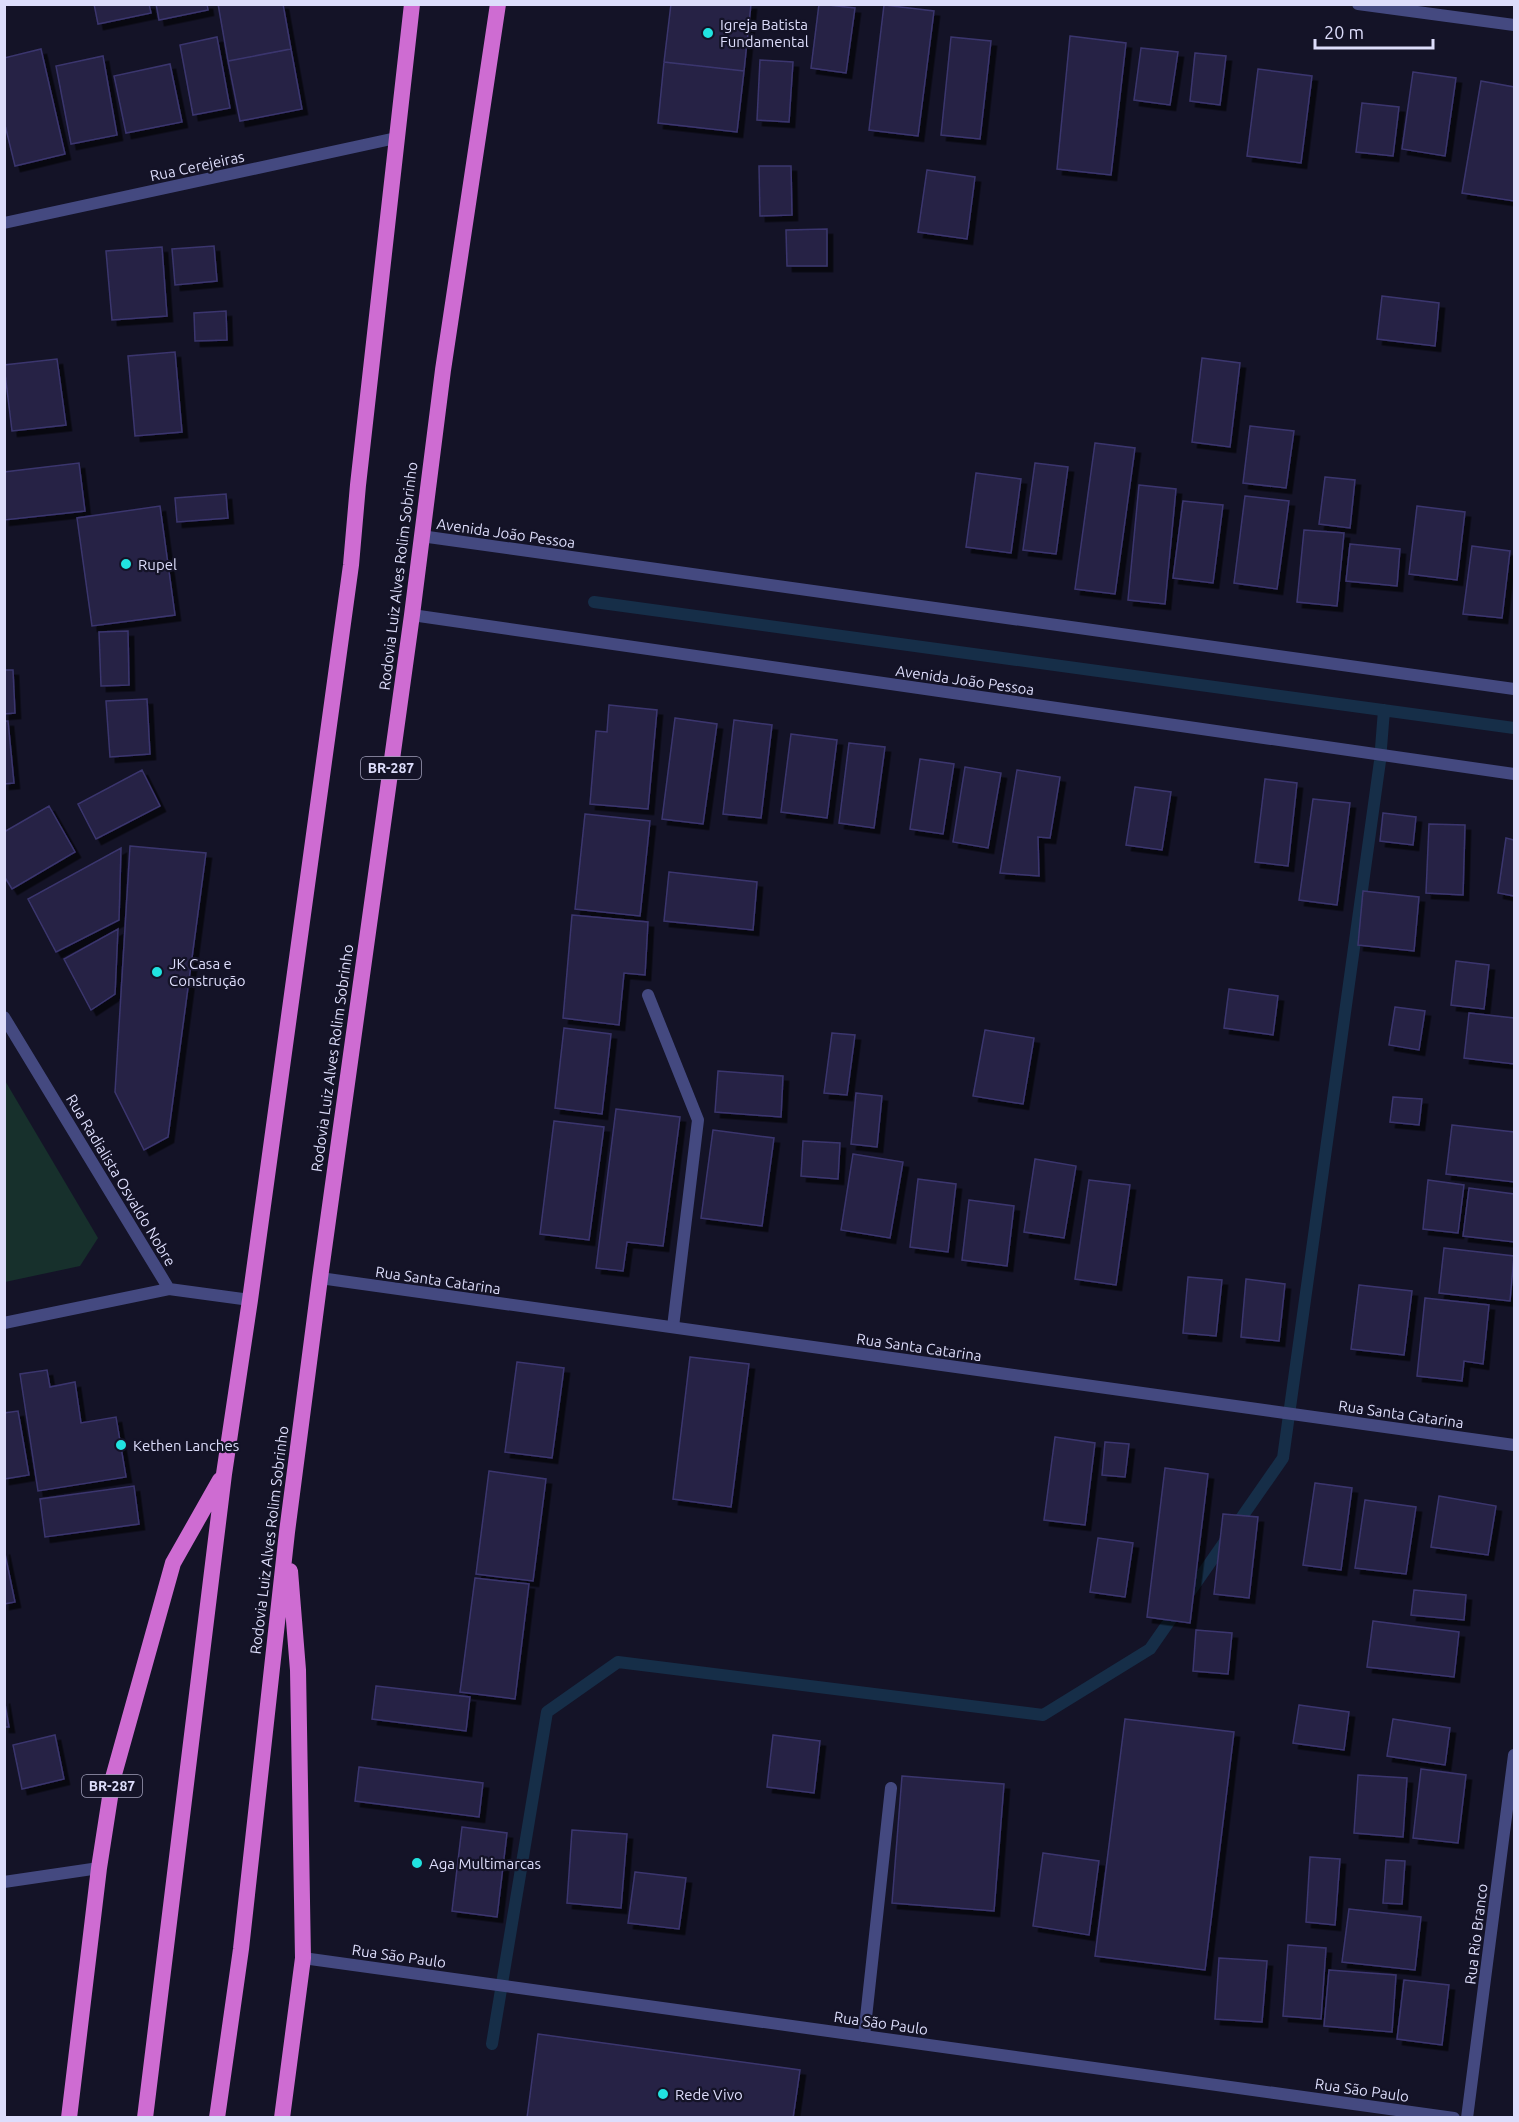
<svg xmlns="http://www.w3.org/2000/svg" width="1519" height="2122" font-family="Ubuntu,sans-serif">
	<style>
		.green { fill: #17302c }
		.lines { fill: none; stroke-linecap: round; stroke-linejoin: round }
		.stream { stroke: #162e48; stroke-width: 12 }
		.building { fill: #252245; stroke: #3b366e; stroke-width: 1.5; filter: url(#shadow) }
		.service { stroke: #444980; stroke-width: 12 }
		.minor { stroke: #444980; stroke-width: 12 }
		.tertiary { stroke: #444980; stroke-width: 12 }
		.trunk { stroke: #ce6cd2; stroke-width: 16 }
		.poi-dot { fill: #21e3e0; stroke: #141327; stroke-width: 2 }
		.labels { text-anchor: middle; dominant-baseline: central; stroke-width: 4.5; stroke-linejoin: round; paint-order: stroke }
		.shield { fill: #141327; stroke: #a1a0bb; stroke-width: 1.5 }
		.shield-label { font-size: 14px; font-weight: bold; fill: #ddddfb }
		.poi-label { font-size: 15px; fill: #ddddfb; stroke: #141327; text-anchor: start }
		.street-label { font-size: 15px; fill: #ddddfb; stroke: #141327 }
	</style>
	<defs>
		<filter id="shadow"><feDropShadow dx="5.5" dy="5.5" stdDeviation="0" flood-color="#0009"/></filter>
	</defs>
	<rect width="100%" height="100%" fill="#141327"/>
	<!-- green -->
	<path class="green" d="M4,1079L98,1238L80,1266L5,1282Z"/>
	<g class="lines">
		<!-- stream -->
		<path class="stream" d="M594,602L1514,728
			M492,2044L547,1712L618,1662L1043,1715L1150,1649L1283,1458L1380,761L1384,710"/>
	</g>
	<!-- building -->
	<path class="building" d="M94,4H149L151,13L98,24Z
		M156,4H207L208,10L159,20Z
		M218,4H283L291,49L228,61Z
		M671,4H751L744,71L664,62Z
		M819,4L855,8L846,73L811,68Z
		M884,5L934,11L918,136L869,130Z
		M1070,36L1126,43L1111,175L1057,169Z
		M217,37L230,108L193,115L180,45Z
		M951,37L991,41L980,139L941,135Z
		M1141,48L1178,52L1170,105L1134,100Z
		M41,49L65,154L15,166L4,121V58Z
		M291,49L302,109L240,121L228,61Z
		M1195,53L1226,56L1220,105L1190,101Z
		M103,56L117,135L71,144L56,66Z
		M760,60L793,62L789,122L757,120Z
		M664,62L744,71L737,132L658,123Z
		M170,64L182,122L126,133L114,76Z
		M1258,69L1312,76L1301,163L1247,156Z
		M1413,72L1456,78L1445,156L1402,149Z
		M1481,81L1514,87V201L1462,193Z
		M1362,103L1399,107L1393,156L1356,152Z
		M759,166H791L792,215L760,216Z
		M927,170L975,177L967,239L918,232Z
		M827,229V266H787L786,230Z
		M214,246L217,281L175,285L172,249Z
		M162,247L167,316L112,320L106,251Z
		M1382,296L1439,303L1435,346L1377,339Z
		M226,311L227,340L195,341L194,313Z
		M175,352L182,432L135,436L128,356Z
		M1202,358L1240,363L1230,447L1192,442Z
		M57,359L66,425L12,431L4,365Z
		M1250,426L1294,431L1286,488L1243,483Z
		M1095,443L1135,448L1115,594L1075,589Z
		M79,463L85,511L4,520V472Z
		M1035,463L1068,467L1056,554L1023,550Z
		M976,473L1021,479L1011,553L966,547Z
		M1325,477L1355,480L1350,528L1319,524Z
		M1139,485L1176,489L1165,604L1128,600Z
		M226,494L228,518L177,522L175,498Z
		M1245,496L1289,501L1277,589L1234,583Z
		M1183,501L1223,505L1213,583L1173,578Z
		M160,506L175,615L92,626L77,518Z
		M1417,506L1465,512L1457,580L1409,574Z
		M1304,530L1344,533L1337,606L1297,602Z
		M1350,544L1400,549L1397,586L1346,581Z
		M1472,546L1510,551L1502,618L1463,614Z
		M128,631L129,685L101,686L99,632Z
		M4,670H13L15,713L4,714Z
		M147,699L150,754L110,757L106,701Z
		M609,705L657,710L648,809L590,804L596,731L607,732Z
		M675,718L717,724L703,824L662,819Z
		M734,720L772,725L761,818L723,814Z
		M4,721H8L14,783L4,784Z
		M791,734L837,740L827,818L781,812Z
		M849,743L885,747L874,828L839,823Z
		M920,759L954,764L943,834L910,829Z
		M965,767L1001,773L988,848L953,842Z
		M142,770L160,806L96,839L78,804Z
		M1017,770L1060,777L1050,838L1038,837L1039,876L1000,873Z
		M1265,779L1297,783L1288,866L1255,862Z
		M1135,787L1171,792L1162,850L1126,845Z
		M1313,799L1350,803L1337,905L1299,900Z
		M49,806L75,852L12,889L4,876V832Z
		M1383,813L1416,817L1413,845L1380,841Z
		M585,814L650,821L640,916L575,909Z
		M1429,824L1465,825L1463,895L1426,893Z
		M1506,838L1514,840V896L1498,893Z
		M130,846L206,853L168,1137L144,1150L115,1092Z
		M121,848L119,920L56,952L28,899Z
		M669,872L757,882L753,930L664,921Z
		M1363,891L1419,897L1414,951L1358,945Z
		M572,915L648,922L645,975L624,973L619,1025L563,1018Z
		M118,929L115,994L91,1010L64,959Z
		M1456,961L1489,965L1484,1009L1451,1005Z
		M1229,989L1278,996L1273,1035L1224,1028Z
		M1395,1007L1425,1011L1419,1050L1389,1045Z
		M1469,1013L1514,1018V1064L1464,1058Z
		M564,1028L611,1034L602,1114L555,1108Z
		M985,1030L1034,1038L1023,1104L973,1096Z
		M832,1033L855,1035L847,1095L824,1093Z
		M718,1071L783,1076L781,1117L715,1112Z
		M856,1093L882,1096L877,1147L851,1144Z
		M1393,1097L1422,1099L1419,1125L1390,1122Z
		M616,1109L680,1117L663,1246L627,1242L623,1271L596,1268Z
		M554,1121L604,1127L589,1240L540,1234Z
		M1452,1125L1514,1132V1182L1446,1174Z
		M713,1130L774,1138L762,1226L701,1218Z
		M803,1141L840,1143L838,1179L801,1176Z
		M853,1154L903,1162L890,1238L841,1230Z
		M1035,1159L1076,1166L1064,1238L1024,1232Z
		M918,1179L956,1184L948,1252L910,1247Z
		M1089,1180L1130,1185L1116,1285L1075,1279Z
		M1428,1180L1464,1185L1458,1233L1423,1229Z
		M1469,1188L1514,1194V1242L1463,1236Z
		M969,1200L1014,1206L1007,1266L962,1260Z
		M1444,1248L1514,1256L1510,1301L1439,1293Z
		M1188,1277L1222,1280L1216,1336L1183,1333Z
		M1246,1279L1285,1284L1279,1341L1241,1337Z
		M1359,1285L1412,1291L1404,1355L1351,1349Z
		M1425,1298L1489,1305L1483,1364L1464,1361L1462,1381L1417,1376Z
		M690,1357L749,1364L731,1507L673,1499Z
		M517,1362L564,1368L552,1458L505,1452Z
		M47,1370L50,1387L75,1382L81,1423L116,1417L126,1477L38,1491L20,1374Z
		M18,1411L29,1475L4,1479V1413Z
		M1055,1437L1095,1443L1085,1525L1044,1520Z
		M1105,1442L1129,1444L1125,1477L1102,1475Z
		M1165,1468L1208,1474L1190,1623L1147,1617Z
		M489,1471L546,1479L533,1581L476,1574Z
		M1315,1483L1352,1488L1341,1570L1303,1565Z
		M134,1486L139,1524L45,1537L40,1499Z
		M1439,1496L1496,1506L1488,1555L1431,1547Z
		M1365,1500L1416,1507L1406,1574L1355,1568Z
		M1223,1514L1258,1517L1249,1598L1214,1594Z
		M1098,1538L1133,1543L1125,1597L1090,1592Z
		M4,1549L15,1602L4,1604Z
		M475,1578L529,1584L515,1699L460,1692Z
		M1414,1590L1466,1595L1464,1620L1411,1615Z
		M1373,1621L1459,1632L1454,1677L1367,1667Z
		M1196,1630L1232,1633L1228,1674L1193,1671Z
		M376,1686L470,1697L466,1731L372,1719Z
		M4,1698L9,1727H4Z
		M1299,1705L1349,1712L1344,1750L1293,1743Z
		M1125,1719L1234,1732L1205,1970L1095,1956Z
		M1393,1719L1450,1728L1445,1765L1387,1756Z
		M55,1735L64,1779L22,1789L13,1745Z
		M773,1735L820,1741L814,1793L767,1787Z
		M359,1767L483,1783L479,1817L355,1801Z
		M1421,1769L1466,1775L1458,1843L1413,1838Z
		M1358,1775L1407,1778L1403,1837L1354,1833Z
		M902,1776L1004,1784L994,1911L892,1903Z
		M462,1827L507,1833L497,1917L452,1911Z
		M572,1830L627,1834L621,1908L567,1903Z
		M1043,1853L1099,1861L1089,1935L1033,1926Z
		M1310,1857L1340,1859L1335,1925L1306,1922Z
		M1386,1860L1405,1861L1402,1904L1383,1903Z
		M635,1872L686,1878L679,1929L628,1923Z
		M1349,1909L1421,1917L1415,1970L1342,1962Z
		M1288,1945L1326,1948L1321,2019L1283,2016Z
		M1219,1958L1267,1961L1262,2022L1215,2019Z
		M1329,1970L1396,1975L1392,2032L1324,2026Z
		M1404,1980L1449,1985L1442,2045L1397,2039Z
		M538,2034L800,2070L793,2118H527Z"/>
	<g class="lines">
		<!-- service -->
		<path class="service" d="M648,995L698,1120L673,1327
			M864,2036L891,1788"/>
		<!-- minor -->
		<path class="minor" d="M1358,4L1514,25
			M4,223L396,138
			M421,536L1514,689
			M412,615L1514,774
			M4,1017L169,1289
			M320,1278L1514,1445
			M4,1323L169,1289L250,1300
			M4,1882L99,1868
			M303,1958L1454,2118"/>
		<!-- tertiary -->
		<path class="tertiary" d="M1467,2118L1514,1755"/>
		<!-- trunk -->
		<path class="trunk" d="M69,2118L99,1868L113,1778L173,1563L220,1480
			M145,2118L224,1474L250,1300L351,565L358,485L412,4
			M217,2118L241,1949L287,1532L320,1278L412,615L443,370L498,4
			M282,2118L303,1958L298,1670L290,1571"/>
	</g>
	<!-- markers -->
	<g class="poi-dot">
		<circle cx="708" cy="33" r="6"/>
		<circle cx="126" cy="564" r="6"/>
		<circle cx="157" cy="972" r="6"/>
		<circle cx="121" cy="1445" r="6"/>
		<circle cx="417" cy="1863" r="6"/>
		<circle cx="663" cy="2094" r="6"/>
	</g>
	<g class="labels">
		<!-- shield labels -->
		<g class="shield">
			<rect x="361" y="757" width="60" height="22" rx="4.5"/>
			<rect x="82" y="1775" width="60" height="22" rx="4.5"/>
		</g>
		<g class="shield-label">
			<text x="391" y="768">BR-287</text>
			<text x="112" y="1786">BR-287</text>
		</g>
		<!-- poi labels -->
		<g class="poi-label">
			<text x="720" y="24">Igreja Batista<tspan x="720" dy="17">Fundamental</tspan></text>
			<text x="138" y="564">Rupel</text>
			<text x="169" y="963">JK Casa e<tspan x="169" dy="17">Construção</tspan></text>
			<text x="133" y="1445">Kethen Lanches</text>
			<text x="429" y="1863">Aga Multimarcas</text>
			<text x="675" y="2094">Rede Vivo</text>
		</g>
		<!-- street labels -->
		<g class="street-label">
			<text transform="translate(197 166) rotate(-12)">Rua Cerejeiras</text>
			<text transform="translate(506 533) rotate(8)">Avenida João Pessoa</text>
			<text transform="translate(398 576) rotate(-83)">Rodovia Luiz Alves Rolim Sobrinho</text>
			<text transform="translate(965 680) rotate(8)">Avenida João Pessoa</text>
			<text transform="translate(332 1058) rotate(-82)">Rodovia Luiz Alves Rolim Sobrinho</text>
			<text transform="translate(121 1180) rotate(59)">Rua Radialista Osvaldo Nobre</text>
			<text transform="translate(438 1280) rotate(8)">Rua Santa Catarina</text>
			<text transform="translate(919 1347) rotate(8)">Rua Santa Catarina</text>
			<text transform="translate(1401 1414) rotate(8)">Rua Santa Catarina</text>
			<text transform="translate(269 1540) rotate(-83)">Rodovia Luiz Alves Rolim Sobrinho</text>
			<text transform="translate(1476 1934) rotate(-83)">Rua Rio Branco</text>
			<text transform="translate(399 1956) rotate(8)">Rua São Paulo</text>
			<text transform="translate(881 2023) rotate(8)">Rua São Paulo</text>
			<text transform="translate(1362 2090) rotate(8)">Rua São Paulo</text>
		</g>
	</g>
	<!-- border -->
	<rect width="1519" height="2122" fill="none" stroke="#ddddfb" stroke-width="12"/>
	<!-- scale -->
	<path d="M1315 39v9h118v-9" fill="none" stroke="#ddddfb" stroke-width="3"/>
	<text x="1324" y="39" font-size="18" fill="#ddddfb" stroke="#141327" stroke-width="4.5" paint-order="stroke">20 m</text>
</svg>
